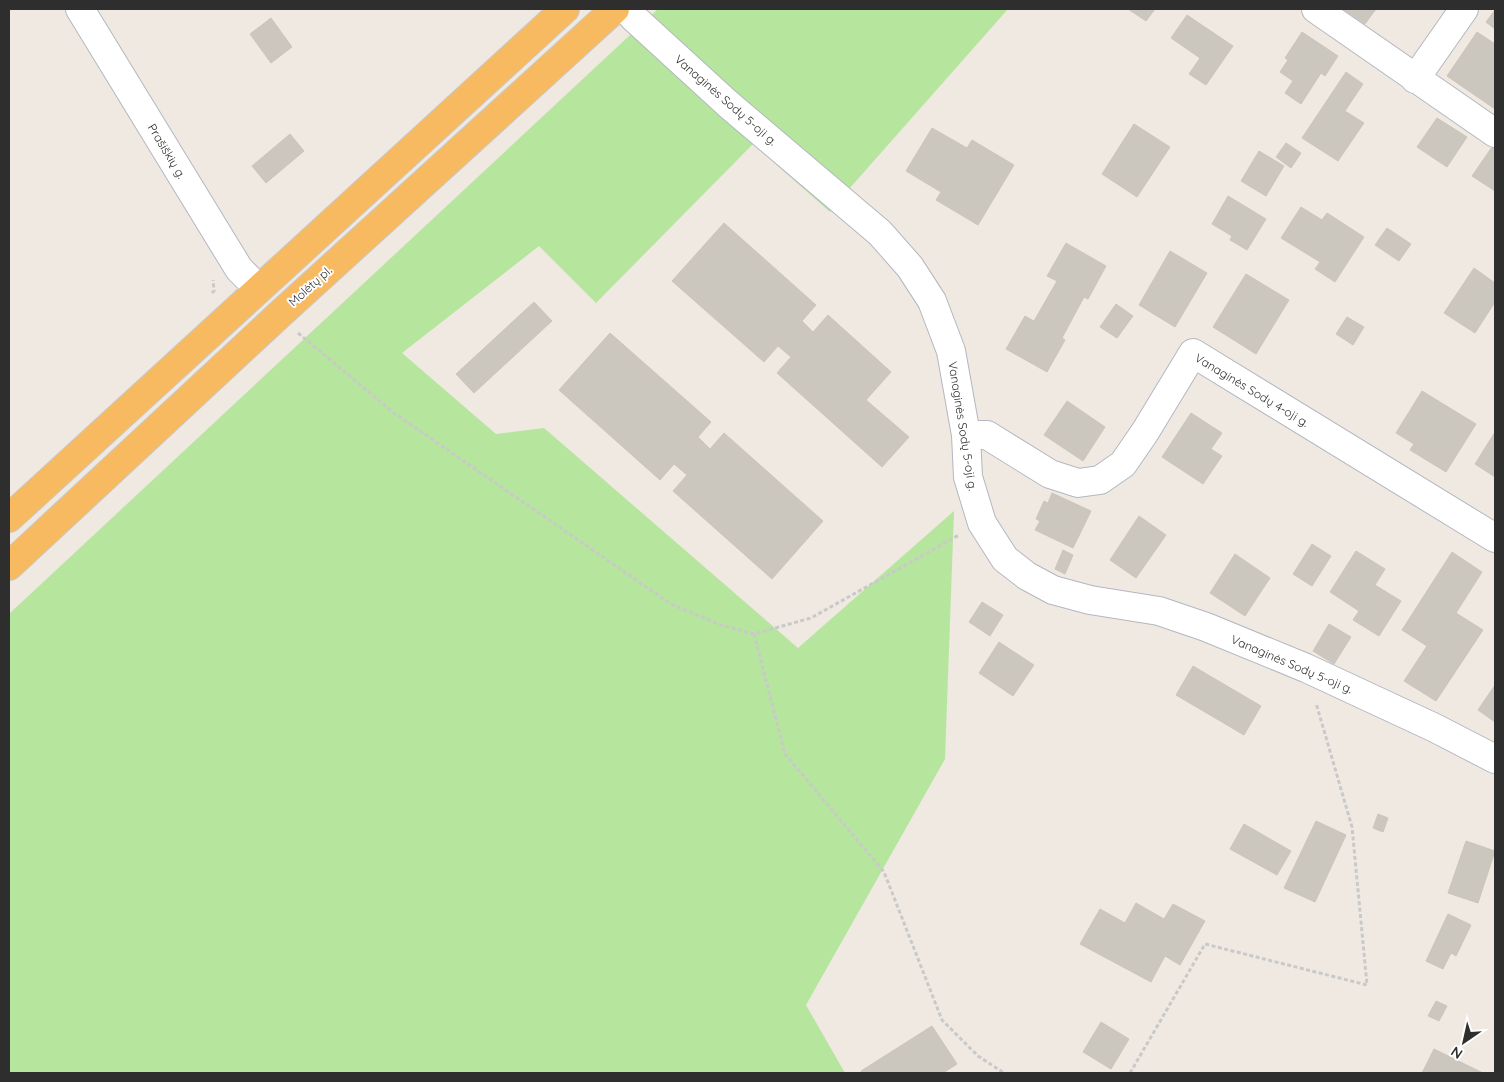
<svg xmlns="http://www.w3.org/2000/svg" width="1504" height="1082" font-family="Quicksand,sans-serif">
	<style>
		.green { fill: #b6e59e }
		.building { fill: #cbc7bf; stroke: #cbc5ba }
		.lines { fill: none; stroke-linecap: round; stroke-linejoin: round }
		.minor-casing { stroke: #b4b7c1; stroke-width: 30 }
		.trunk-casing { stroke: #c9c9c9; stroke-width: 30 }
		.path { stroke: #c9c9c9; stroke-width: 3; stroke-dasharray: 4 2.5; stroke-linecap: butt }
		.minor { stroke: #fff; stroke-width: 28 }
		.trunk { stroke: #f8ba60; stroke-width: 28 }
		.labels { text-anchor: middle; dominant-baseline: central; stroke-width: 4; stroke-linejoin: round; paint-order: stroke }
		.street-label { font-size: 12px; fill: #2e2e2e; stroke: #fff }
	</style>
	<rect width="100%" height="100%" fill="#efe9e1"/>
	<!-- green -->
	<path class="green" d="M658,9H1008L849,189L830,212L753,144L596,303L539,246L402,353L496,434L544,428L798,648L954,511L945,759L806,1005L845,1073H9V614Z"/>
	<!-- building -->
	<path class="building" d="M1128,9H1155L1146,21Z
		M1343,9H1376L1365,24Z
		M1495,10V29L1486,22Z
		M1187,15L1233,46L1206,85L1189,74L1200,58L1171,38Z
		M271,18L292,47L271,63L250,34Z
		M1302,32L1338,56L1325,76L1321,73L1301,104L1285,93L1293,81L1280,72L1288,60L1285,58Z
		M1477,32L1495,44V109L1447,76Z
		M1346,72L1363,84L1345,111L1364,123L1338,161L1302,138Z
		M1437,118L1467,137L1447,167L1417,147Z
		M1134,124L1170,147L1137,197L1102,174Z
		M932,128L967,148L972,140L1014,165L978,225L936,200L941,192L906,171Z
		M290,134L304,151L266,183L252,166Z
		M1286,143L1301,153L1291,168L1276,157Z
		M1492,147L1495,149V191L1472,176Z
		M1259,151L1284,166L1266,196L1241,181Z
		M1228,196L1266,219L1247,250L1230,240L1232,236L1212,224Z
		M1301,207L1322,220L1327,213L1364,237L1335,282L1315,269L1320,262L1281,238Z
		M724,223L816,305L802,321L813,332L828,315L891,372L866,400L909,437L882,467L777,373L791,357L778,346L764,362L672,281Z
		M1387,228L1411,244L1399,261L1375,245Z
		M1066,243L1106,266L1088,299L1084,297L1062,338L1065,340L1047,372L1006,349L1025,316L1034,321L1057,281L1047,276Z
		M1170,251L1207,273L1175,327L1139,305Z
		M1474,268L1495,283V302L1475,333L1444,313Z
		M1246,274L1289,300L1256,354L1213,327Z
		M534,302L552,321L474,393L456,374Z
		M1116,304L1133,316L1117,338L1100,327Z
		M1347,317L1364,327L1353,345L1336,334Z
		M610,333L711,422L698,437L710,449L724,433L823,521L772,579L673,491L687,475L674,464L660,480L559,390Z
		M1422,391L1476,424L1446,472L1410,450L1414,444L1396,433Z
		M1067,401L1105,427L1083,461L1044,435Z
		M1191,413L1222,433L1211,449L1222,456L1203,484L1162,457Z
		M1495,432V477L1475,464Z
		M1052,493L1091,511L1073,548L1035,530L1040,521L1036,519L1044,501L1048,503Z
		M1139,516L1166,535L1136,578L1110,560Z
		M1312,544L1331,556L1312,586L1293,574Z
		M1063,550L1073,555L1065,574L1055,569Z
		M1356,551L1385,569L1375,585L1401,601L1379,636L1353,620L1359,611L1330,592Z
		M1452,552L1482,572L1456,613L1483,630L1436,701L1404,681L1427,646L1402,630Z
		M1235,554L1270,578L1245,616L1210,593Z
		M982,602L1003,615L990,636L969,622Z
		M1329,624L1351,637L1334,664L1313,651Z
		M999,642L1034,665L1013,696L979,673Z
		M1193,666L1261,706L1244,735L1176,695Z
		M1495,685V722L1478,710Z
		M1378,814L1388,818L1383,832L1373,828Z
		M1316,821L1346,835L1315,902L1284,888Z
		M1244,824L1291,851L1277,875L1230,849Z
		M1466,841L1495,851L1478,903L1448,893Z
		M1136,903L1164,919L1173,904L1205,921L1180,965L1165,956L1151,982L1080,944L1100,909L1125,923Z
		M1448,914L1471,925L1456,956L1451,953L1443,969L1426,961Z
		M1436,1001L1447,1006L1439,1021L1428,1016Z
		M1101,1022L1129,1039L1111,1069L1083,1052Z
		M932,1026L957,1064L943,1073H862L861,1071Z
		M1434,1049L1483,1073H1422Z"/>
	<g class="lines">
		<!-- minor casing -->
		<g class="minor-casing">
			<path id="minor" d="M80,9L239,269L259,289
				M626,9L634,18L728,104L880,233L910,267L932,301L951,351L966,435L968,477L982,523L1005,559L1027,576L1053,590L1090,600L1159,611L1206,627L1306,668L1435,728L1495,759
				M1316,9L1495,133
				M1415,79L1464,9
				M966,435H987L1050,474L1078,483L1100,480L1123,464L1145,432L1193,353L1495,538"/>
		</g>
		<!-- trunk casing -->
		<g class="trunk-casing">
			<path id="trunk" d="M9,518L565,9
				M9,566L279,315L615,9"/>
		</g>
		<!-- path -->
		<path class="path" d="M212,293L214,291L213,280
			M298,333L394,413L671,604L721,625L754,634L811,618L959,535
			M754,634L785,754L884,872L942,1020L978,1056L1004,1073
			M1130,1073L1205,944L1367,985L1352,827L1316,703"/>
		<!-- minor -->
		<use href="#minor" class="minor"/>
		<!-- trunk -->
		<use href="#trunk" class="trunk"/>
	</g>
	<g class="labels">
		<!-- street labels -->
		<g class="street-label">
			<text transform="translate(726 100) rotate(41)">Vanaginės Sodų 5-oji g.</text>
			<text transform="translate(167 151) rotate(59)">Prašiškių g.</text>
			<text transform="translate(310 286) rotate(-42)">Molėtų pl.</text>
			<text transform="translate(1252 390) rotate(31)">Vanaginės Sodų 4-oji g.</text>
			<text transform="translate(963 426) rotate(81)">Vanaginės Sodų 5-oji g.</text>
			<text transform="translate(1292 664) rotate(23)">Vanaginės Sodų 5-oji g.</text>
		</g>
	</g>
	<!-- border -->
	<rect width="1504" height="1082" fill="none" stroke="#2e2e2e" stroke-width="20"/>
	<!-- north arrow -->
	<g transform="translate(1464 1042) rotate(214)" stroke="#ffffff" stroke-width="4" paint-order="stroke">
	<path d="M0-4L9 19L0 12L-9 19Z" fill="#2e2e2e"/>
	<text y="-8" font-size="14" font-weight="bold" text-anchor="middle" fill="#2e2e2e">N</text>
	</g>
</svg>
